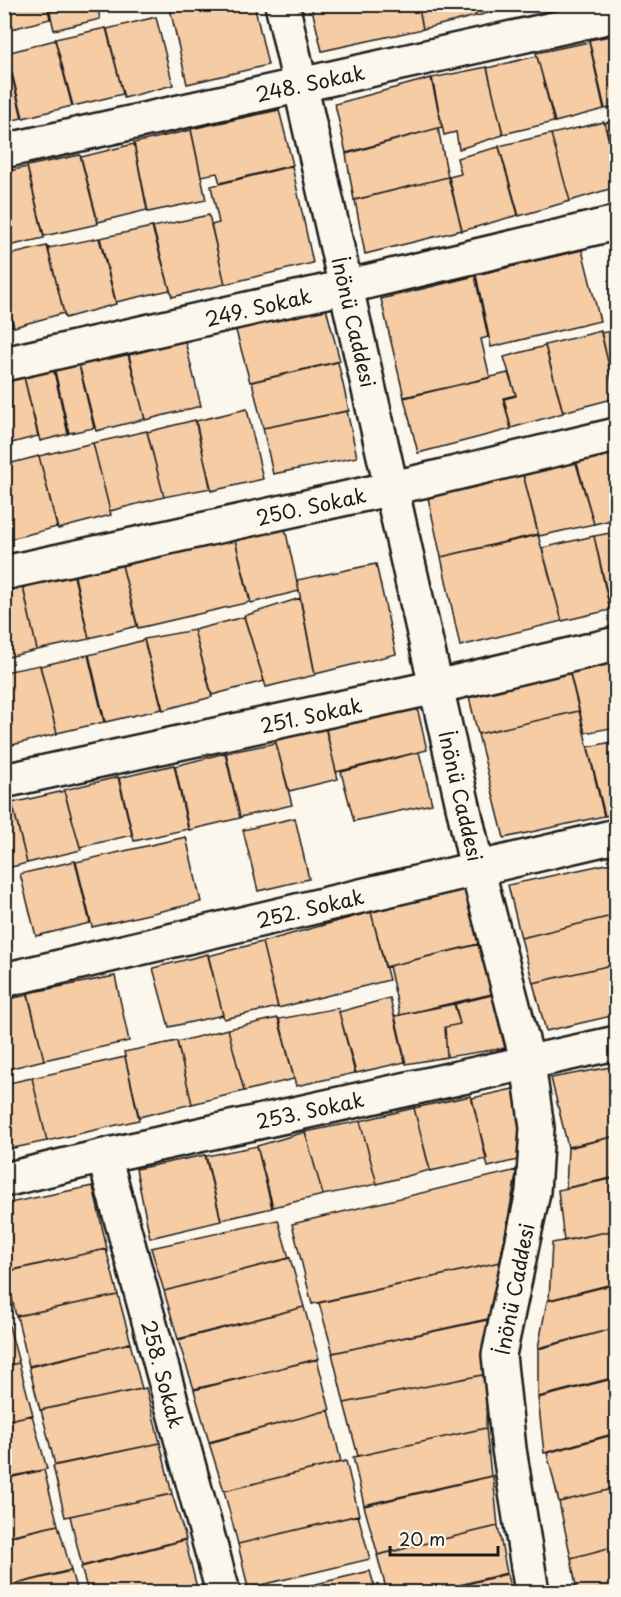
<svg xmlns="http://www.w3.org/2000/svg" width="621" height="1597" font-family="'Playpen Sans',sans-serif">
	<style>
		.building { fill: #f6cca5; stroke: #1c1c1c; stroke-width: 1.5 }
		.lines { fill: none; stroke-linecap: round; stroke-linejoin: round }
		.minor-casing { stroke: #1c1c1c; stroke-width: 38 }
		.tertiary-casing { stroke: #1c1c1c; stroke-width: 38 }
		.minor { stroke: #fbf7ec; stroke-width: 33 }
		.tertiary { stroke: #fbf7ec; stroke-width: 33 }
		.labels { text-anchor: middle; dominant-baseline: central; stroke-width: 6; stroke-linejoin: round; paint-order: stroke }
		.street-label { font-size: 20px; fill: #1c1c1c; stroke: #fbf7ec }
	</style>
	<rect width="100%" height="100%" fill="#fbf7ec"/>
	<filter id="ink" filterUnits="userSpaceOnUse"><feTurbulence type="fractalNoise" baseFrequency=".0167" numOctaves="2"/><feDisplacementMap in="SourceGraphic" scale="12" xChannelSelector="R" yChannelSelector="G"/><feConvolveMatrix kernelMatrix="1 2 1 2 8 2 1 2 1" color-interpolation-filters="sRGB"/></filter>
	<g filter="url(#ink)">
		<!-- building -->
		<path class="building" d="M4,4H47L50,19L4,31Z
			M48,4H97L100,19L54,30Z
			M169,4H254L268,65L187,84Z
			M418,4L423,29L322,51L311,5Z
			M418,4H472L476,16L423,29Z
			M473,4H525L476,16Z
			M156,17L173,85L124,98L107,29Z
			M106,28L123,94L73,106L55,39Z
			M616,35V107L605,109L589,40Z
			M55,40L72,106L23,118L7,53Z
			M589,42L604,109L555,122L536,53Z
			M4,55H7L22,118L4,122Z
			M537,56L554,122L503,134L487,68Z
			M487,67L503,135L459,149L456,132L444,135L432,78Z
			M431,78L442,127L346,153L335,104Z
			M279,110L293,165L220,183L217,173L201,176L191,129Z
			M616,120V169L605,123Z
			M604,122L616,169V187L570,201L551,134Z
			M438,128L448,177L354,200L346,154Z
			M191,130L206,200L148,212L134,143Z
			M551,134L570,201L519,216L499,146Z
			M134,144L147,210L98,222L81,157Z
			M499,147L518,215L462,231L449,177L461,174L457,158Z
			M80,155L98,224L44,236L27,166Z
			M292,166L313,263L225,284L211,225L219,223L211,186Z
			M27,167L44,238L4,247V172Z
			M448,177L462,230L365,254L355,200Z
			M209,215L225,284L172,297L153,227Z
			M152,227L170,290L116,302L100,238Z
			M99,238L116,304L65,318L48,248Z
			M47,246L64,313L14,327L4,289V256Z
			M582,250L600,321L491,347L476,275Z
			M475,276L488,337L481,339L490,378L404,397L381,299Z
			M4,290L13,326L4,328Z
			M326,308L340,361L250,382L235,327Z
			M616,330V395L601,333Z
			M601,331L616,398L563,412L545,345Z
			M185,341L201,406L145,420L129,355Z
			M545,346L563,413L511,428L504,399L516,396L504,357Z
			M126,347L145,419L96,431L78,360Z
			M78,361L94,428L69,433L54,367Z
			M338,362L349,411L263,428L252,382Z
			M53,367L68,434L40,441L23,373Z
			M23,373L38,436L4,445V378Z
			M508,373L516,395L503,398L511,429L418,453L404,398Z
			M247,409L263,479L211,491L196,421Z
			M347,411L357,457L273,474L263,428Z
			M195,420L211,488L164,497L147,432Z
			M147,431L164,497L110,511L93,443Z
			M93,443L111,515L58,529L39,456Z
			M616,451V519L594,524L576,460Z
			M39,456L57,527L6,540L4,465Z
			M575,460L594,524L539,536L522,470Z
			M522,470L538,534L441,557L427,493Z
			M284,524L299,591L251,603L234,536Z
			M616,532V609L611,610L594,536Z
			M538,535L562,621L460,646L441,557Z
			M234,536L250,602L138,628L121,561Z
			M594,536L610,610L562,621L542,548Z
			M120,557L137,626L89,638L73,568Z
			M376,564L396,654L315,674L297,580Z
			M72,568L89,639L37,650L22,582Z
			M22,583L37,650L4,658V588Z
			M300,598L315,675L266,687L244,616Z
			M244,617L264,681L212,695L194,630Z
			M194,630L212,697L163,710L144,639Z
			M144,640L162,709L105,722L89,655Z
			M88,655L104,722L57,733L40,666Z
			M616,657V727L585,733L569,669Z
			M40,665L57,734L4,747V672Z
			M569,670L579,711L478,734L468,693Z
			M417,707L427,750L336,772L326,729Z
			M579,711L604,816L504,838L478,734Z
			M324,723L338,779L289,791L274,736Z
			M616,741V813L605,816L588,747Z
			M276,743L292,805L240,817L226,753Z
			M419,752L432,804L354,821L341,772Z
			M225,753L240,818L189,830L175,766Z
			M174,765L188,829L134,841L119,778Z
			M118,777L132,835L80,847L64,790Z
			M64,791L81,850L27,863L12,803Z
			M12,802L27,863L4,869V804Z
			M295,818L309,879L258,891L243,830Z
			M186,837L201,902L92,927L76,862Z
			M75,861L90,923L36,936L20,874Z
			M616,862V915L521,938L508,885Z
			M468,889L484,943L385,967L371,912Z
			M371,912L389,980L278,1008L262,942Z
			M616,915V964L533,983L521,938Z
			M262,942L278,1007L224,1019L208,956Z
			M478,944L492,994L400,1015L389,966Z
			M208,954L223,1015L169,1027L153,968Z
			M616,964V1015L546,1031L533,983Z
			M115,976L129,1041L44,1060L28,993Z
			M28,995L44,1060L4,1070V1000Z
			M492,995L505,1048L447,1057L445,1027L460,1024L455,1004Z
			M390,998L405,1062L356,1073L339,1012Z
			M454,1004L460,1024L445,1027L447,1057L406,1064L395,1016Z
			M338,1008L355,1073L296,1086L279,1019Z
			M278,1018L294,1079L244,1091L228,1029Z
			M228,1029L244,1091L192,1104L177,1042Z
			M177,1041L192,1104L139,1117L124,1052Z
			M125,1057L139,1120L47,1141L32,1078Z
			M616,1066V1136L568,1147L551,1078Z
			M32,1078L47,1141L4,1150V1084Z
			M513,1089L530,1157L488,1167L472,1098Z
			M471,1096L487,1159L430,1171L414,1108Z
			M414,1108L430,1170L377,1184L360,1121Z
			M360,1121L377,1184L323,1195L305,1132Z
			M305,1132L323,1195L273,1207L257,1146Z
			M616,1136V1177L566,1188L568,1148Z
			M257,1146L272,1208L221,1220L206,1156Z
			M205,1155L221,1221L150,1238L136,1169Z
			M517,1170L500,1262L312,1304L292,1224Z
			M616,1178V1230L564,1241L558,1190Z
			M93,1186L107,1249L8,1271L4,1257V1204Z
			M278,1220L289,1258L164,1291L151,1248Z
			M616,1230V1283L549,1300L552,1243Z
			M106,1249L118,1295L16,1316L6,1272Z
			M290,1258L304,1307L178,1339L164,1291Z
			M500,1262L492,1318L333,1353L319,1303Z
			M616,1284V1328L538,1348L547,1301Z
			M118,1295L131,1343L29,1366L17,1316Z
			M304,1307L319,1359L194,1389L178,1340Z
			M6,1315L19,1363L4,1366V1316Z
			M487,1320V1374L344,1403L332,1353Z
			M616,1328V1377L538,1397V1349Z
			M130,1343L142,1389L40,1410L29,1367Z
			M317,1359L330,1410L209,1442L194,1390Z
			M19,1363L33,1415L4,1421V1366Z
			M487,1374L486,1428L358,1456L344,1403Z
			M616,1378V1433L544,1453L538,1398Z
			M146,1388L160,1443L55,1465L41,1410Z
			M329,1410L341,1462L224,1491L209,1443Z
			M32,1415L47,1469L4,1478V1421Z
			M486,1428L491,1476L364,1505L353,1457Z
			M616,1434V1488L559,1502L547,1453Z
			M160,1443L172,1494L65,1517L53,1466Z
			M346,1461L359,1515L238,1544L224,1491Z
			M44,1470L58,1525L4,1537V1479Z
			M493,1476L498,1526L378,1555L364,1506Z
			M616,1488V1546L571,1558L559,1502Z
			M172,1494L186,1539L82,1566L70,1516Z
			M358,1515L370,1559L248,1588L238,1544Z
			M58,1525L71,1570L4,1587V1538Z
			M498,1526L507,1573L432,1592H387L377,1555Z
			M185,1540L198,1592H88L81,1567Z
			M616,1546V1592H577L571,1558Z
			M71,1571L77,1592H4V1587Z
			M370,1571L376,1592H283Z
			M507,1574L511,1592H435Z"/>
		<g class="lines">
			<!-- minor casing -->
			<g class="minor-casing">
				<path id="minor" d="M4,151L616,15
					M4,364L345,287L616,223
					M4,573L393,488L616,435
					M4,781L436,687L616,644
					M4,980L616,836
					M104,1156L223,1592
					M4,1180L104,1156L616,1043"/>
			</g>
			<!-- tertiary casing -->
			<g class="tertiary-casing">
				<path id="tertiary" d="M282,4L477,868L528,1063L537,1128L533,1192L499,1355L509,1449L532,1592"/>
			</g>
			<!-- minor -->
			<use href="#minor" class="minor"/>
			<!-- tertiary -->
			<use href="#tertiary" class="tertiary"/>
		</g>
	</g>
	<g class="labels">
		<!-- street labels -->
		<g class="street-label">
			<text transform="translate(310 83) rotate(-12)">248. Sokak</text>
			<text transform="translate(258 307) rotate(-13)">249. Sokak</text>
			<text transform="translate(354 322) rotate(77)">İnönü Caddesi</text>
			<text transform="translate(311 506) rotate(-12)">250. Sokak</text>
			<text transform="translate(311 715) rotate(-12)">251. Sokak</text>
			<text transform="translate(461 796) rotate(77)">İnönü Caddesi</text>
			<text transform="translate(310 908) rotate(-13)">252. Sokak</text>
			<text transform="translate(310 1110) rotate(-12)">253. Sokak</text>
			<text transform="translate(514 1289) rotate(-79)">İnönü Caddesi</text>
			<text transform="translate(163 1374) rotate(75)">258. Sokak</text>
		</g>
	</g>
	<!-- margin -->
	<rect width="621" height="1597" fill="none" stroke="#fbf7ec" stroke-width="24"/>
	<rect x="12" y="12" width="597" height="1573" fill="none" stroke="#1c1c1c" stroke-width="2" filter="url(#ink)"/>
	<!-- scale -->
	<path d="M390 1546v9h108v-9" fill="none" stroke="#1c1c1c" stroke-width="3"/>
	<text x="399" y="1546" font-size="18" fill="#1c1c1c" stroke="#fbf7ec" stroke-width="4.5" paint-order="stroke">20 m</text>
</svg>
